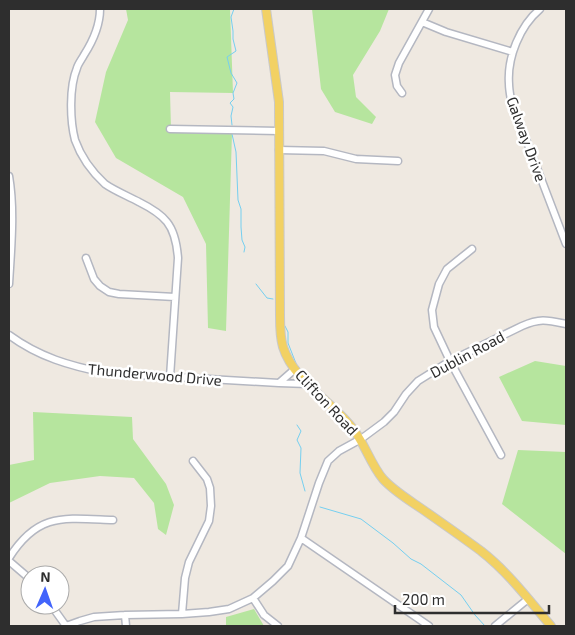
<svg xmlns="http://www.w3.org/2000/svg" width="575" height="635" font-family="'Exo 2',sans-serif">
	<style>
		.green { fill: #b6e59e }
		.lines { fill: none; stroke-linecap: round; stroke-linejoin: round }
		.stream { stroke: #75cff0; stroke-width: 1 }
		.minor-casing { stroke: #b4b7c1; stroke-width: 9 }
		.major-casing { stroke: #c9c9c9; stroke-width: 10 }
		.minor { stroke: #fff; stroke-width: 6 }
		.major { stroke: #f2d163; stroke-width: 8 }
		.labels { text-anchor: middle; dominant-baseline: central; stroke-width: 5; stroke-linejoin: round; paint-order: stroke }
		.street-label { font-size: 15px; fill: #2e2e2e; stroke: #fff }
	</style>
	<rect width="100%" height="100%" fill="#efe9e1"/>
	<!-- green -->
	<path class="green" d="M126,9H230L233,93L170,92L171,129L232,133L226,331L208,328L206,244L183,197L116,158L95,122L106,72L128,20Z
		M312,9H389L380,31L353,75L356,97L376,117L372,124L335,112L321,89Z
		M535,361L566,366V425L522,421L499,377Z
		M33,412L132,417L133,439L166,484L174,505L166,535L158,529L154,503L134,478L100,476L50,483L9,503V465L34,460Z
		M518,450L566,452V554L502,504Z
		M254,609L264,626H226V617Z"/>
	<g class="lines">
		<!-- stream -->
		<path class="stream" d="M232,125L231,116L233,107L230,103L234,99L233,93L237,83L231,73L227,57L236,51L233,39V31L231,17L234,9
			M232,134L236,152L238,200L241,209V227L242,240L245,247L244,252
			M256,284L267,298L273,299
			M285,326L288,332V343L297,366
			M297,425L301,431L297,440L301,448L300,473L305,491
			M320,507L361,519L393,543L411,559L421,564L461,595L475,615L485,626"/>
		<!-- minor casing -->
		<g class="minor-casing">
			<path id="minor" d="M100,9C100,26 93,41 84,55C82,59 78,64 77,68C69,87 70,121 75,140C81,157 92,172 105,184C115,191 128,196 139,202C149,207 160,213 167,222C175,232 177,245 178,258L170,377
				M540,9C520,26 507,57 509,84C509,89 510,94 511,100L566,244
				M422,22L446,32L513,52
				M402,93L397,86L395,75L399,63L429,9
				M170,129L279,131
				M279,150L324,151L356,159L398,161
				M9,176C15,211 11,249 9,284
				M472,249L447,269L439,284L432,310L434,327L450,361L501,455
				M86,258L94,279L100,286L109,292L119,294L175,297
				M9,335C39,357 70,366 106,373L279,383L295,369
				M279,383L308,384
				M301,538L429,626
				M9,558C38,512 64,518 113,520
				M9,561L30,579
				M253,598L264,615L278,626
				M51,605L66,626
				M182,614L185,578L189,562L209,521L211,506L210,488L207,479L193,461
				M125,615L126,626
				M66,626L80,621L94,617L125,615L182,614L209,612L229,609L253,598L273,581L288,566L301,538L319,483L328,461L339,451L361,439L384,422L394,412L406,394L418,381L450,361L522,326C540,318 547,320 566,324
				M495,626L528,599"/>
		</g>
		<!-- major casing -->
		<g class="major-casing">
			<path id="major" d="M266,9L279,102L280,316C280,327 280,337 283,347C293,379 328,399 349,424C364,440 369,462 383,479C394,491 409,500 422,509C442,523 462,537 481,551C508,572 529,600 551,626"/>
		</g>
		<!-- minor -->
		<use href="#minor" class="minor"/>
		<!-- major -->
		<use href="#major" class="major"/>
	</g>
	<g class="labels">
		<!-- street labels -->
		<g class="street-label">
			<text transform="translate(527 139) rotate(70)">Galway Drive</text>
			<text transform="translate(467 354) rotate(-28)">Dublin Road</text>
			<text transform="translate(155 374) rotate(5)">Thunderwood Drive</text>
			<text transform="translate(327 402) rotate(47)">Clifton Road</text>
		</g>
	</g>
	<!-- border -->
	<rect width="575" height="635" fill="none" stroke="#2e2e2e" stroke-width="20"/>
	<!-- north arrow -->
	<g transform="translate(45 590) rotate(2)"><circle r="24" fill="#ffffff" stroke="#ababab"/>
	<path d="M0-4L9 19L0 12L-9 19Z" fill="#4264fb"/>
	<text y="-8" font-size="14" font-weight="bold" text-anchor="middle" fill="#2e2e2e">N</text>
	</g>
	<!-- scale -->
	<path d="M395 605v8h154v-8" fill="none" stroke="#2e2e2e" stroke-width="2.5"/>
	<text x="402" y="605" font-size="15" fill="#2e2e2e" stroke="#ffffff" stroke-width="4" paint-order="stroke">200 m</text>
</svg>
